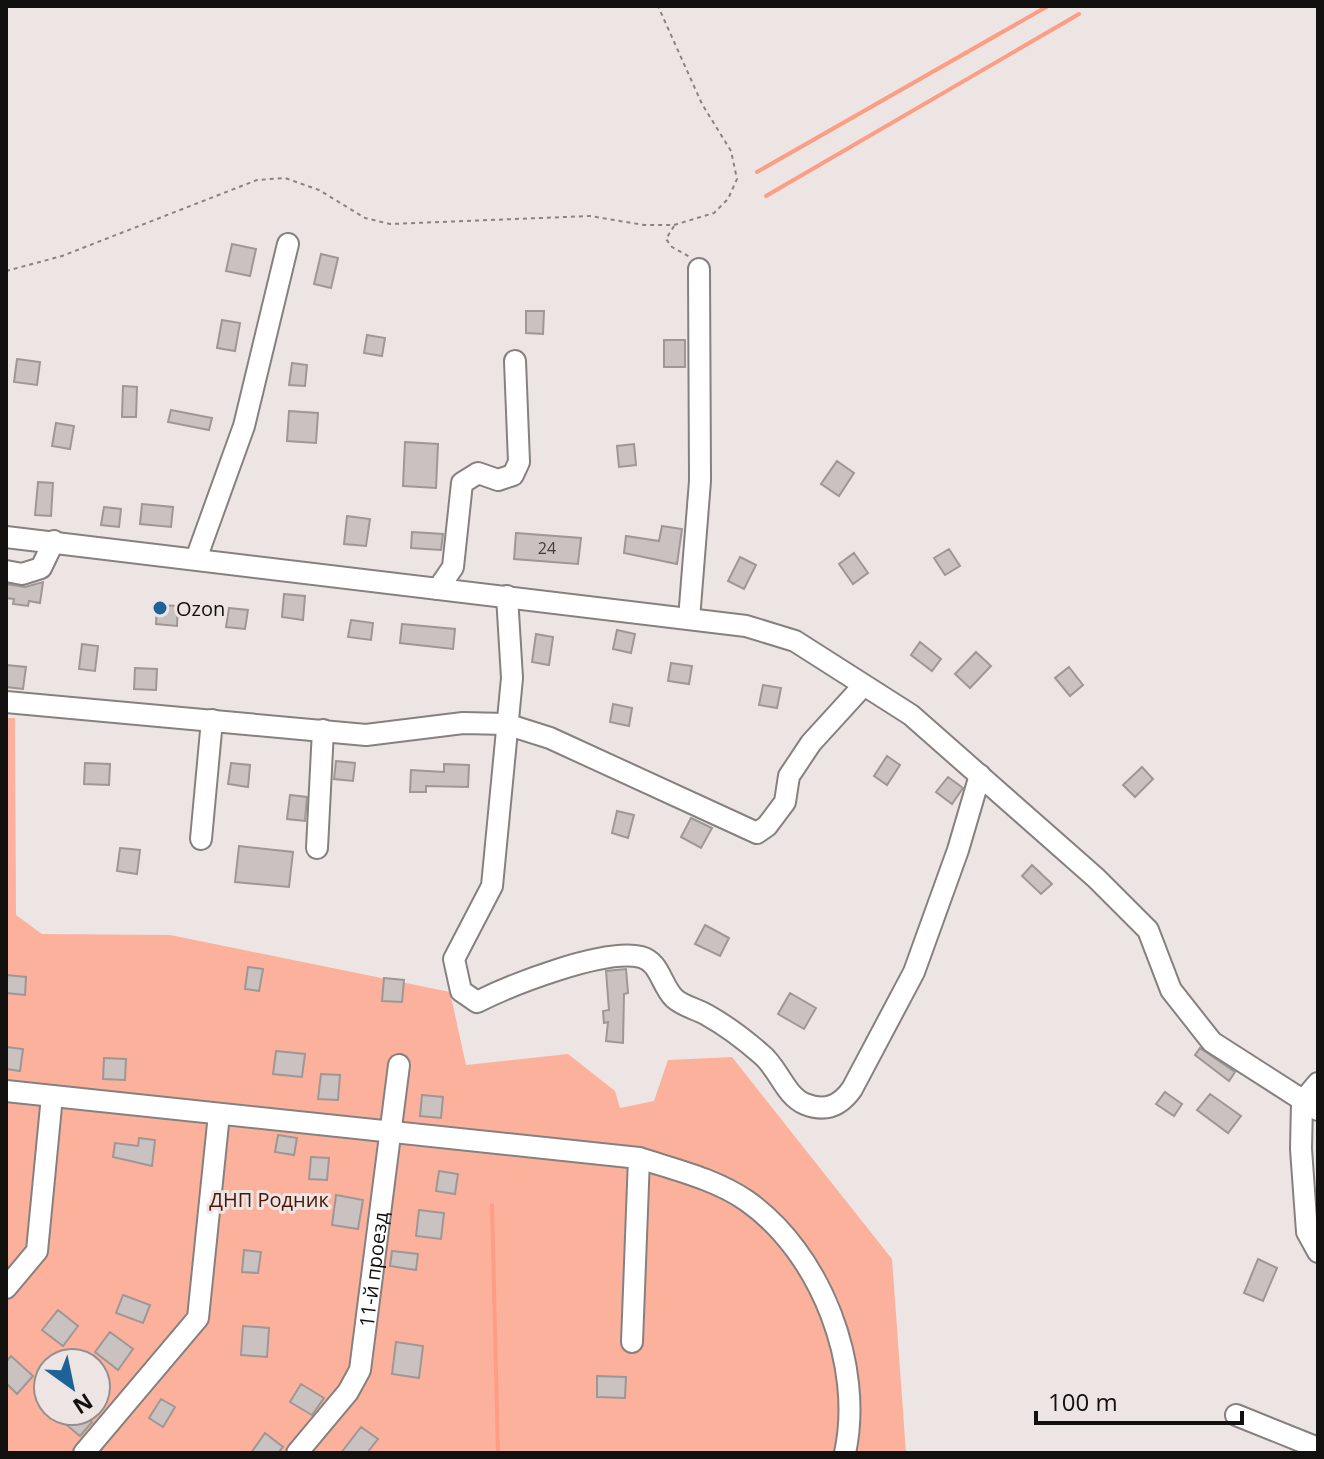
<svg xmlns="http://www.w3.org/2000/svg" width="1324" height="1459" font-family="'Open Sans',sans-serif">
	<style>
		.green { fill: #fcb19d; fill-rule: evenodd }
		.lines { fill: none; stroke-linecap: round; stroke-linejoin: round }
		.stream { stroke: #fd9d83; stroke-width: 4 }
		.building { fill: #c9c2c0; stroke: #9e9795; stroke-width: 2 }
		.minor-casing { stroke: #86807e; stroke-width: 24 }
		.path { stroke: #898482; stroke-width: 2; stroke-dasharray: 4 4; stroke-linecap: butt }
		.minor { stroke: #fff; stroke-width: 20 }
		.poi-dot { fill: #1d6397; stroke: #ece5e3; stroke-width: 3 }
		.labels { text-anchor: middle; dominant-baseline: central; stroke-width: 6; stroke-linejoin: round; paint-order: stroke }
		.number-label { font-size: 16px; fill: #403d3c }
		.poi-label { font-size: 20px; fill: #131110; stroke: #ece5e3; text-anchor: start }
		.park-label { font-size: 20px; fill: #4e1405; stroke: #ece5e3 }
		.street-label { font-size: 20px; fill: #131110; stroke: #ece5e3 }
	</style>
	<rect width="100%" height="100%" fill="#ece5e3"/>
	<!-- green -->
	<path class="green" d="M6,718H15L16,915L42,934L170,935L450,992L466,1065L568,1054L615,1091L620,1108L654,1101L668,1060L732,1057L892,1259L906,1453H6ZM48,1363H96V1411H48Z"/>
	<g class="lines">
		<!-- stream -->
		<path class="stream" d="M757,172L1048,6
			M766,196L1079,14
			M492,1205L498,1453"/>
	</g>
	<!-- building -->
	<path class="building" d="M232,244L256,249L250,276L226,271Z
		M321,254L338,258L331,288L314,284Z
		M526,311H544L543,334L526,333Z
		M222,320L240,323L235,351L217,348Z
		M367,335L385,338L382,356L364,353Z
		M664,340H685V367H664Z
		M17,359L40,362L37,385L14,382Z
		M292,363L307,365L305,386L289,385Z
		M123,386L137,387L136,417H122Z
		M171,410L212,418L209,430L168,422Z
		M289,411L318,413L316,443L287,441Z
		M56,423L74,426L70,449L52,446Z
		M405,442L438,444L436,488L403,486Z
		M634,444L636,465L619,467L617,446Z
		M837,461L854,473L839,496L821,484Z
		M38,482L53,483L51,516L35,515Z
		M142,504L173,507L171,527L140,524Z
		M104,507L121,509L119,527L101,525Z
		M347,516L370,519L366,546L344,544Z
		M662,526L682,529L677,564L624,553L626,536L659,541Z
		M412,532L443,534L441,550L411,548Z
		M516,533L581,538L578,564L514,559Z
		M949,549L960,566L945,575L934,558Z
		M854,553L868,573L853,584L839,564Z
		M740,557L756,565L744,589L728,581Z
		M43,582L40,603L29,601L28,606L13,604L14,599L6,598V584L25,587Z
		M284,594L305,596L303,620L282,617Z
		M157,605L178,606L177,626L156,624Z
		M229,608L248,610L245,629L226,627Z
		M351,620L373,623L371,640L348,637Z
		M402,624L455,629L453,649L400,643Z
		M617,630L635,634L631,653L613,649Z
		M536,634L553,637L549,665L532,662Z
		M920,642L941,659L932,671L911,655Z
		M82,644L98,646L95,671L79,669Z
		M976,652L991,666L970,688L955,674Z
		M671,663L692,666L689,684L668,681Z
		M6,665L26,667L23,689L6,687Z
		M1069,667L1083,685L1070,696L1055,678Z
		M135,668L157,669L156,690L134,689Z
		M763,685L781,688L777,708L759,705Z
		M613,704L632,708L629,726L610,722Z
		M887,756L900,765L887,785L874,776Z
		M336,761L355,763L353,781L334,779Z
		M85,763L110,764L109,785L84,784Z
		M231,763L250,765L248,787L228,784Z
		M444,764L469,765L468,787L426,786V792H410L411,770L444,772Z
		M1142,767L1153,779L1135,797L1123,785Z
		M948,777L963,788L952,804L936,792Z
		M290,795L307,797L305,821L287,819Z
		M617,811L634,815L628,838L612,833Z
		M691,818L712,828L701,848L681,837Z
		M239,846L293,852L289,887L235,882Z
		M120,848L140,850L137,874L117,871Z
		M1032,865L1052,884L1041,894L1022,876Z
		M705,925L729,938L720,956L695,944Z
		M248,967L263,969L259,991L245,989Z
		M626,969L628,993L624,994L623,1043L606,1041L608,1022L604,1023L603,1011L609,1010L606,971Z
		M6,975L26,977L25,995L6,993Z
		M384,978L404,980L402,1002L382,1001Z
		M790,993L816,1008L804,1029L778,1014Z
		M6,1047L23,1049L20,1071L6,1069Z
		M1200,1048L1235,1072L1229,1081L1195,1055Z
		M276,1051L305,1054L302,1077L273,1074Z
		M104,1058L126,1059L125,1080L103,1079Z
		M321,1074L340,1075L338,1100L318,1099Z
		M1165,1092L1182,1104L1174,1116L1156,1104Z
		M1210,1094L1241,1116L1228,1133L1197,1110Z
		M422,1095L443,1097L441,1118L420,1116Z
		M278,1135L297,1138L294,1155L275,1152Z
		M139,1138L155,1140L152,1166L113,1157L115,1143L138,1146Z
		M311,1157L329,1158L327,1180L309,1179Z
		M439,1171L458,1174L455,1194L436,1191Z
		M336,1195L363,1200L358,1229L332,1225Z
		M419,1210L444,1213L441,1239L416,1236Z
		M244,1250L261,1252L258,1273L242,1272Z
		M392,1251L418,1254L416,1270L390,1266Z
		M1258,1259L1277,1268L1263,1301L1244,1293Z
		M123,1295L150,1305L143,1323L116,1313Z
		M58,1310L78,1326L63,1346L42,1330Z
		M243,1326L269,1328L267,1357L241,1355Z
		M110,1332L133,1349L118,1370L95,1352Z
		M396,1342L423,1346L419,1378L392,1374Z
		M11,1356L33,1376L17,1394L6,1383V1362Z
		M597,1376L626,1377L625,1398L597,1397Z
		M301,1384L324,1398L312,1415L290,1402Z
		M161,1399L175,1407L163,1427L149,1418Z
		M70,1411H79L92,1422L80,1436L62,1421Z
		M361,1427L378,1439L367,1453H341Z
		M265,1433L283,1447L278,1453H251Z"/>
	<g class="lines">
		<!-- minor casing -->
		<g class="minor-casing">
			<g id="minor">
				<path d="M6,537L746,626L795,641L911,715L1096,878L1148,930L1171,990L1212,1042L1318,1110"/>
				<path d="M196,559L244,426L288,244"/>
				<path d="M6,571L22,574L41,568L54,541"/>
				<path d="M438,589L453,567L462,483L478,473L498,480L513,475L519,462L515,361"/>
				<path d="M507,596L512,678L492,886L454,959L461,991L477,1002C511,985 604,948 641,957C660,962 661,985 674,998C682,1006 697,1009 707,1015C725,1025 745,1040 761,1054C778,1067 785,1096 805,1104C825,1112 840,1106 852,1089L914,972L958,850L980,775"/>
				<path d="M689,619L700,481L699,269"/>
				<path d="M6,702L366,735L463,723L506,724L550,738L757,833L767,826L785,802L789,776L811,743L863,686"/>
				<path d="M201,839L212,720"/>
				<path d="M317,848L323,730"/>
				<path d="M1318,1083L1302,1102L1301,1149L1307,1232L1318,1252"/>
				<path d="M6,1091L639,1158C676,1170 715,1179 747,1201C821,1253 864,1366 845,1453"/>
				<path d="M6,1288L37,1251L52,1096"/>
				<path d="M632,1342L639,1158"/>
				<path d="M1236,1415L1313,1446"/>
				<path d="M84,1453L198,1318L219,1114"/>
				<path id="s1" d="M297,1453L348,1392L360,1370L399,1065"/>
			</g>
		</g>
		<!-- path -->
		<path class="path" d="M674,226L666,239L672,247L690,257
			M6,271L62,256L257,180L285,178L319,190L365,218L390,224L590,216L644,225H674L714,213L728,199L737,179L731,151L702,104L658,6"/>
		<!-- minor -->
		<use href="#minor" class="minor"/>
	</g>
	<!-- markers -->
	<circle class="poi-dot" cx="160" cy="608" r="8"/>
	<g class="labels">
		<!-- number labels -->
		<g class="number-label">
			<text x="547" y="548">24</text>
		</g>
		<!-- poi labels -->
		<g class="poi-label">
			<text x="176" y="608">Ozon</text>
		</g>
		<!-- park labels -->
		<g class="park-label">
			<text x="269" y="1199">ДНП Родник</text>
		</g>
		<!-- street labels -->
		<g class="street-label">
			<text stroke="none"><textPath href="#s1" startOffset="206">11-й проезд</textPath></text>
		</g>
	</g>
	<!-- border -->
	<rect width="1324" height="1459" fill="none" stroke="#131110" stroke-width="16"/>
	<!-- north arrow -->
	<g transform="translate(72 1387) rotate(147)"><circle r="38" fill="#ece5e3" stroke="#95908f" stroke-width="2"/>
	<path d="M0-6L14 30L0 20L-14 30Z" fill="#1d6397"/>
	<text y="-12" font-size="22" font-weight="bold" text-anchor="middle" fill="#131110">N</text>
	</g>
	<!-- scale -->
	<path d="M1036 1411v12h206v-12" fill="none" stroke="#131110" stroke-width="4"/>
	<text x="1048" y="1411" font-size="24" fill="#131110" stroke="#ece5e3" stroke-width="6" paint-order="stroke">100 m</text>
</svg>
